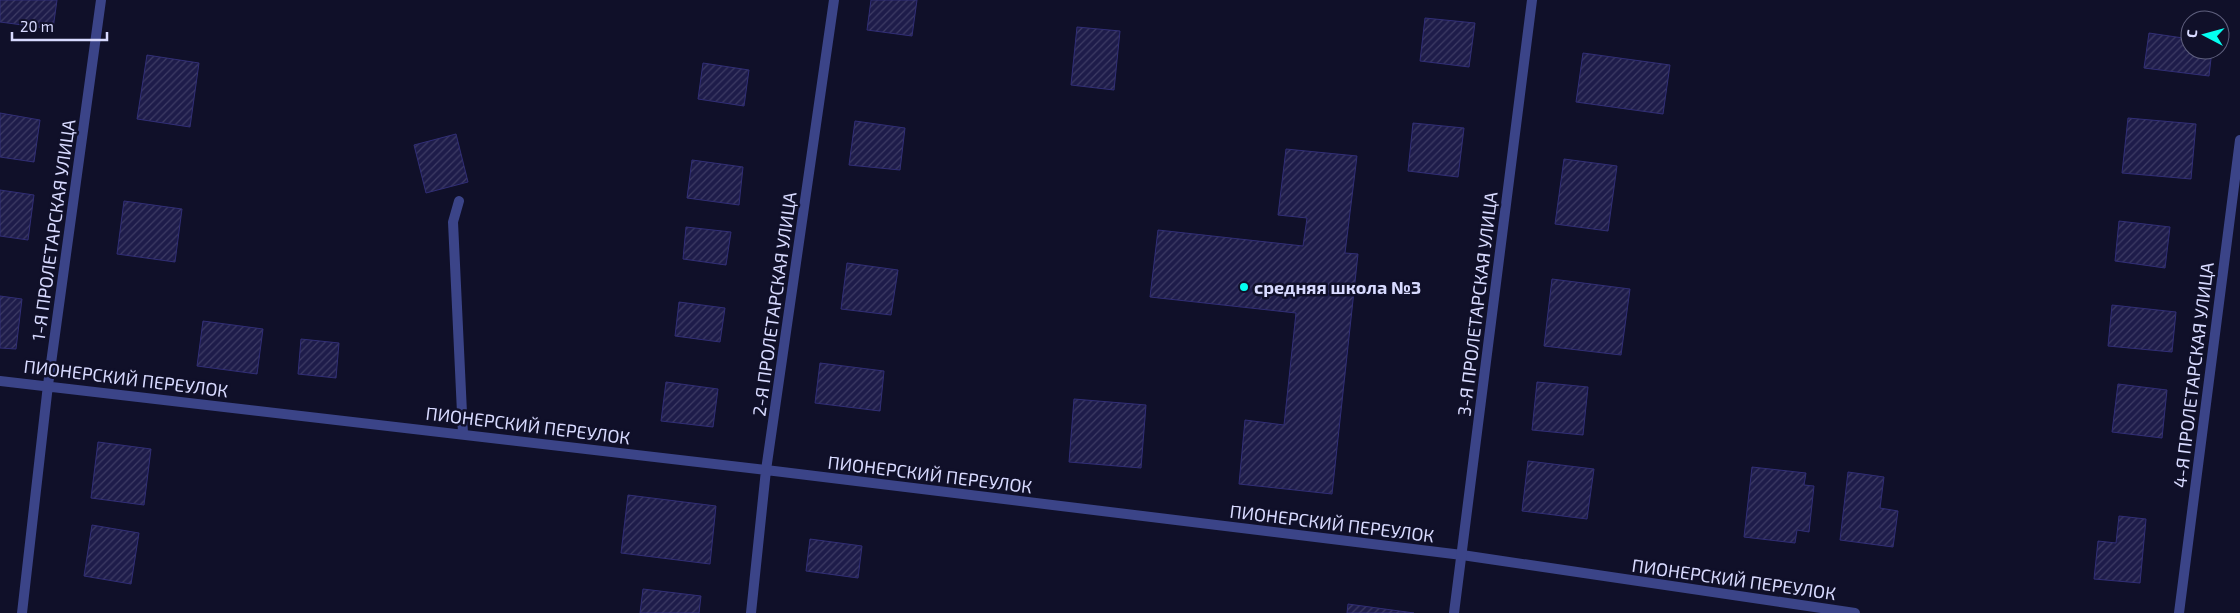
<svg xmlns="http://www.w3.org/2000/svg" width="2240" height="613" font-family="'Exo 2',sans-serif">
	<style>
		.building { fill: url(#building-hatch); stroke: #312e76 }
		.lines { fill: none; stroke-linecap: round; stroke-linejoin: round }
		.service { stroke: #3b4488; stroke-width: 10 }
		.minor { stroke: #3b4488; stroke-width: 10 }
		.tertiary { stroke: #3b4488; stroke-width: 10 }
		.poi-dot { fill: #04fff1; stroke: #101029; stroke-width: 2 }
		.labels { text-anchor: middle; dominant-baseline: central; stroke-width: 5; stroke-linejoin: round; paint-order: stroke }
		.street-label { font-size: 18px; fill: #d8daff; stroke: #101029 }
		.poi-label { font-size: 18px; font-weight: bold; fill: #d8daff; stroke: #101029; text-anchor: start }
	</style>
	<defs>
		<pattern id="building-hatch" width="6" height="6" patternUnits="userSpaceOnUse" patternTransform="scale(1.25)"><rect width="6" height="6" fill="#1e1c4a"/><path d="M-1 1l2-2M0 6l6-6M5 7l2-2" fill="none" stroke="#3e3c65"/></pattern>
	</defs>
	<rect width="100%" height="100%" fill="#101029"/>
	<!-- building -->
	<path class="building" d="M0,0H57L53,29L0,22Z
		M871,0H917L912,36L867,30Z
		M1425,18L1475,23L1469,67L1420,61Z
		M1077,27L1120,31L1114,90L1071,85Z
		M2149,33L2190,39V50H2212L2209,76L2144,68Z
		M1583,53L1670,65L1663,114L1576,102Z
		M147,55L199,63L190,127L137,119Z
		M703,63L749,70L744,106L698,99Z
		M0,113L40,120L34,162L0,157Z
		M2128,118L2196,124L2191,179L2122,173Z
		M855,121L905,128L900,170L849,165Z
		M1413,123L1464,128L1458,177L1408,171Z
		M456,134L468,182L426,193L414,145Z
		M1286,149L1357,156L1345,253L1358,254L1332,494L1239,484L1245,420L1284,425L1296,313L1150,297L1158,230L1303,246L1307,218L1278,215Z
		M1564,159L1617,166L1608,231L1555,224Z
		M692,160L743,167L739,205L687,198Z
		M0,190L34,195L28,240L0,236Z
		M124,201L182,209L175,262L117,254Z
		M2119,221L2170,227L2165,268L2115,261Z
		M686,227L731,232L726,265L683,259Z
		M847,263L898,270L891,315L841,309Z
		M1552,279L1630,289L1621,355L1544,346Z
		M0,296L22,299L16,349L0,348Z
		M679,302L725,308L720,342L675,336Z
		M2112,305L2176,312L2172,352L2108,346Z
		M203,321L263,329L257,374L197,366Z
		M301,339L339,343L336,378L298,374Z
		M820,363L884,371L880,411L815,403Z
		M666,382L718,389L713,427L661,421Z
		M1537,382L1588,387L1583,435L1532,430Z
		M2118,384L2167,390L2162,438L2112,432Z
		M1074,399L1146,405L1141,468L1069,462Z
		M98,442L151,449L144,505L91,498Z
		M1528,461L1594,469L1587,519L1522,511Z
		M1752,467L1806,473L1804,485L1814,486L1809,532L1797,530L1795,543L1744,537Z
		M1848,472L1884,477L1880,508L1898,511L1893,547L1840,540Z
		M628,495L716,506L710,564L621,553Z
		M2119,516L2146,519L2140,583L2094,579L2098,541L2116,543Z
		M92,525L139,533L131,584L84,576Z
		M810,539L862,546L858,578L806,571Z
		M643,589L701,596L699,613H640Z
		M1348,604L1414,613H1347Z"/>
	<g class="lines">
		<!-- service -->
		<path class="service" d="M459,201L453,222L463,434"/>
		<!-- minor -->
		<path class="minor" d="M0,381L766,470L1462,555L1855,613
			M22,613L48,385L101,0
			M751,613L766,470L834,0"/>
		<!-- tertiary -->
		<path class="tertiary" d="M1454,613L1532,0
			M2179,613L2240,140"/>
	</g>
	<!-- markers -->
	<circle class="poi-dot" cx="1244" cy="287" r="5"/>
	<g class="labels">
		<!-- street labels -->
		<g class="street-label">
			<text transform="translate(53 230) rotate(-82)">1-Я ПРОЛЕТАРСКАЯ УЛИЦА</text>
			<text transform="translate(774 304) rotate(-82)">2-Я ПРОЛЕТАРСКАЯ УЛИЦА</text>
			<text transform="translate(1477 304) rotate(-83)">3-Я ПРОЛЕТАРСКАЯ УЛИЦА</text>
			<text transform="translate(2193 375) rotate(-83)">4-Я ПРОЛЕТАРСКАЯ УЛИЦА</text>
			<text transform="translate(126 378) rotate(7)">ПИОНЕРСКИЙ ПЕРЕУЛОК</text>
			<text transform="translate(528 425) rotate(7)">ПИОНЕРСКИЙ ПЕРЕУЛОК</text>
			<text transform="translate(930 474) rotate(7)">ПИОНЕРСКИЙ ПЕРЕУЛОК</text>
			<text transform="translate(1332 523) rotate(7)">ПИОНЕРСКИЙ ПЕРЕУЛОК</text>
			<text transform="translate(1734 579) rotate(8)">ПИОНЕРСКИЙ ПЕРЕУЛОК</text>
		</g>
		<!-- poi labels -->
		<g class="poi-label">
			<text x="1254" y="287">средняя школа №3</text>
		</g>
	</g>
	<!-- north arrow -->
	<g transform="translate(2205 35) rotate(276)"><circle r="24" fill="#101029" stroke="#60617f"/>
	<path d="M0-4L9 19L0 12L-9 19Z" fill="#04fff1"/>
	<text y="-8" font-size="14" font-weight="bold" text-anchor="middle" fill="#d8daff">С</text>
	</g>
	<!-- scale -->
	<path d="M12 32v8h95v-8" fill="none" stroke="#d8daff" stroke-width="2.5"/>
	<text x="20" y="32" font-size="15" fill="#d8daff" stroke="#101029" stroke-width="4" paint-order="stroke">20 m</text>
</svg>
